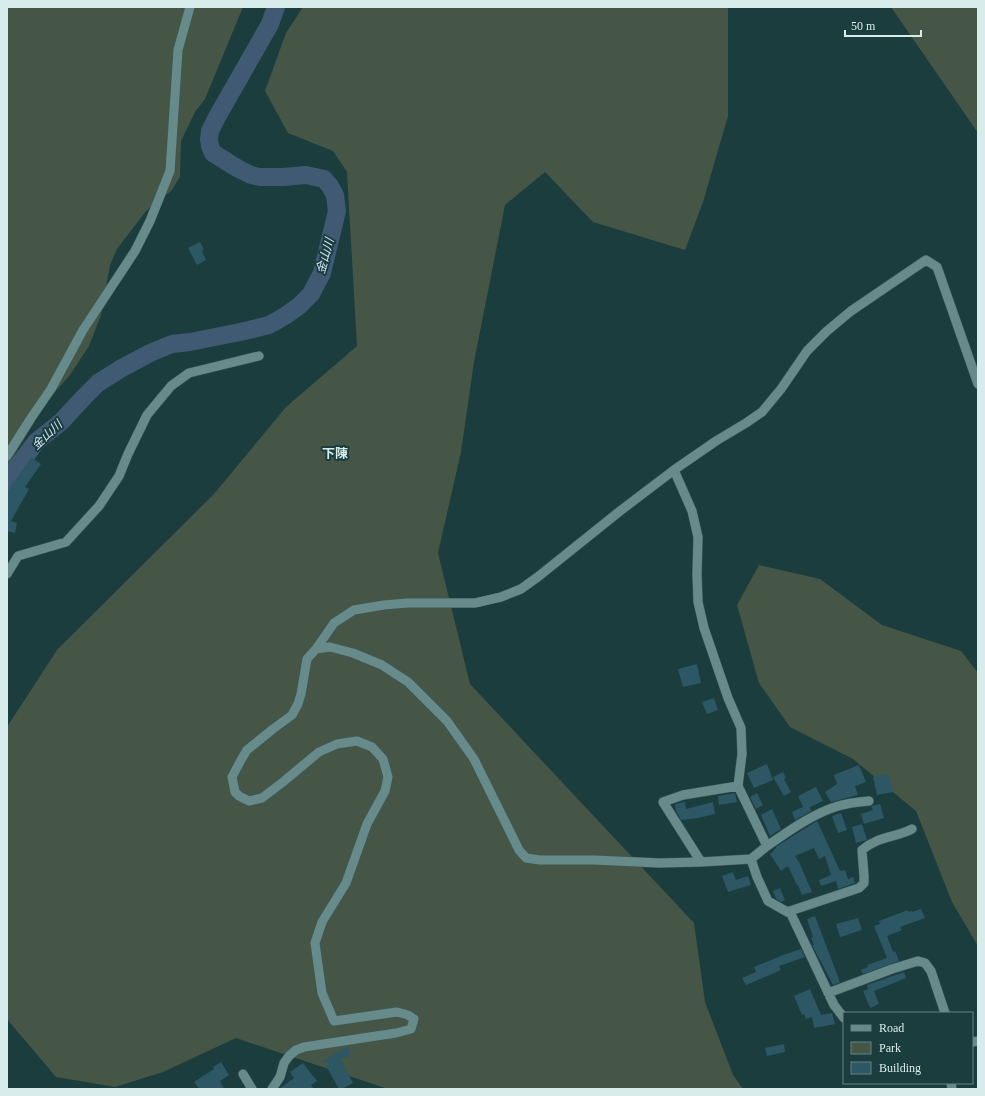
<svg xmlns="http://www.w3.org/2000/svg" width="985" height="1096" font-family="'Times New Roman','Noto Sans JP',serif">
	<style>
		.green { fill: #465646 }
		.lines { fill: none; stroke-linecap: round; stroke-linejoin: round }
		.river { stroke: #405a73; stroke-width: 18 }
		.building { fill: #2d5765 }
		.street-casing { stroke: #3d5b5c; stroke-width: 10 }
		.street { stroke: #678a8b; stroke-width: 9 }
		.labels { text-anchor: middle; dominant-baseline: central; stroke-width: 4; stroke-linejoin: round; paint-order: stroke }
		.water-label { font-size: 12px; font-style: italic; fill: #d3e6f9; stroke: #1b3d3d }
		.quarter-label { font-size: 13px; font-weight: bold; fill: #d9ecec; stroke: #1b3d3d }
	</style>
	<rect width="100%" height="100%" fill="#1b3d3d"/>
	<!-- green -->
	<path class="green" d="M7,7H243L205,99L195,112L181,141L180,177L171,191L146,211L117,249L110,265L101,315L89,346L70,375L48,400L7,467Z
		M303,7H728V116L703,202L685,250L593,222L545,172L505,205L474,362L461,452L438,553L470,684L694,923L705,1002L733,1075L743,1089H388L236,1038L163,1072L115,1087L56,1077L7,1019V727L57,650L214,494L286,407L357,346L347,172L333,151L288,133L265,91L286,33Z
		M891,7H978V133Z
		M759,565L820,579L882,625L961,651L978,673V946L952,902L916,811L853,759L790,727L759,683L737,605Z"/>
	<g class="lines">
		<!-- river -->
		<path class="river" d="M7,483L14,471L36,442L62,421L83,398L98,383L122,368L150,353L172,344L190,342L245,331L269,325L285,316L299,306L311,294L322,273L337,211L335,195L330,186L324,179L306,175L283,177H260L251,175L237,168L213,153L210,146L209,139L210,131L217,117L270,24L276,7"/>
	</g>
	<!-- building -->
	<path class="building" d="M200,242L204,250L202,251L206,260L197,265L188,248Z
		M31,457L41,464L25,487L29,489L11,521L17,523L15,533L7,531V493L14,480L15,481Z
		M697,664L701,683L683,687L678,669Z
		M714,698L718,710L707,714L702,702Z
		M767,764L773,780L754,788L747,773Z
		M859,765L866,782L855,786L858,795L831,802L825,792L837,784L834,775Z
		M783,772L786,778L784,779L791,792L784,796L773,777Z
		M889,774L893,792L877,795L873,777Z
		M816,787L823,801L810,807L811,811L795,820L792,812L803,807L798,796Z
		M735,793L737,802L719,805L718,796Z
		M757,793L763,805L756,809L750,797Z
		M685,802L686,809L713,802L715,814L698,818L681,820L676,811L675,804Z
		M880,804L884,818L864,824L861,814L873,810L871,806Z
		M772,809L781,829L770,836L761,815Z
		M841,813L847,830L838,833L832,816Z
		M817,821L819,825L840,871L845,870L848,879L853,877L855,883L838,889L836,881L821,886L819,880L831,875L825,856L819,859L814,848L795,856L799,862L812,892L802,895L798,885H797L788,866L781,871L770,854L773,852V851L776,848V847L796,834Z
		M862,824L867,840L856,843L852,827Z
		M733,872L736,880L748,876L751,885L728,892L722,876Z
		M780,888L785,900L781,902L776,899L773,891Z
		M921,909L925,918L900,927L902,930L887,936L893,952L895,951L899,961L863,974L861,970L868,967L867,965L887,958L874,926L880,924L879,921L908,910V912L912,911V912Z
		M815,916L840,982L833,985L812,945H814L811,938L813,937L807,919Z
		M858,918L862,930L840,937L836,924Z
		M801,949L805,957L779,966L781,970L746,985L742,978L756,972L754,967L783,955Z
		M904,972L906,978L874,991L879,1004L870,1008L863,991L868,989L867,985Z
		M810,989L821,1015L832,1013L835,1024L814,1028L812,1017L806,1019L804,1014L802,1015L794,996Z
		M784,1044L785,1052L767,1056L765,1048Z
		M348,1046L350,1056L340,1059L353,1083L342,1089H339L326,1066L330,1064L328,1062L323,1063L322,1062Z
		M221,1062L229,1075L220,1081L224,1089H199L194,1082L214,1069L213,1067Z
		M303,1063L317,1081L311,1085L314,1089H279L294,1078L290,1072Z"/>
	<g class="lines">
		<!-- street casing -->
		<g class="street-casing">
			<path id="street" d="M7,456L31,418L51,389L83,330L135,251L150,221L170,171L178,50L190,7
				M7,574L18,556L66,542L99,506L119,476L128,454L147,415L171,386L189,373L259,356
				M316,649L330,647L353,653L382,665L408,682L447,721L474,759L519,850L526,858L540,860H594L660,863L701,862L751,859L767,846L738,786L742,754L741,728L728,698L704,628L698,602L697,574L698,537L692,511L674,470
				M767,846C789,831 812,814 838,806C848,803 858,802 869,801
				M751,859L757,877L768,901L791,914L834,1005L844,1018
				M701,862L663,802L683,795L738,786
				M787,912L859,888L864,883V876L862,850C879,836 894,838 912,829
				M828,993L892,969L918,961L925,963L931,971L945,1013
				M972,1042L978,1041
				M243,1074L252,1089
				M951,1083L952,1089
				M272,1089L280,1077L284,1063L289,1056L296,1050L304,1047L396,1033L411,1029L414,1019L408,1015L397,1012L334,1021L322,993L315,943L322,922L346,883L367,824L385,791L388,777L383,759L372,747L357,741L337,744L319,752L283,782L262,798L249,801L239,796L235,792L232,777L241,760L247,750L273,729L292,715L298,704L301,694L307,659L316,649L334,623L354,610L384,605L407,603H475L501,597L521,589L539,576L620,511L674,470L716,441L746,423L762,412L781,389L807,351L827,331L851,311L926,260L937,267L978,384"/>
		</g>
		<!-- street -->
		<use href="#street" class="street"/>
	</g>
	<g class="labels">
		<!-- water labels -->
		<g class="water-label">
			<text transform="translate(325 256) rotate(-74)">金山川</text>
			<text transform="translate(47 435) rotate(-43)">金山川</text>
		</g>
		<!-- quarter labels -->
		<g class="quarter-label">
			<text x="335" y="453">下陳</text>
		</g>
	</g>
	<!-- border -->
	<rect width="985" height="1096" fill="none" stroke="#d9ecec" stroke-width="16"/>
	<!-- legend -->
	<rect x="843" y="1012" width="130" height="72" fill="#1b3d3d" stroke="#678383"/>
	<rect x="851" y="1025" width="20" height="6" fill="#678a8b" stroke="#678383"/>
	<text x="879" y="1032" font-size="12" fill="#d9ecec">Road</text>
	<rect x="851" y="1042" width="20" height="12" fill="#465646" stroke="#678383"/>
	<text x="879" y="1052" font-size="12" fill="#d9ecec">Park</text>
	<rect x="851" y="1062" width="20" height="12" fill="#2d5765" stroke="#678383"/>
	<text x="879" y="1072" font-size="12" fill="#d9ecec">Building</text>
	<!-- scale -->
	<path d="M845 30v6h76v-6" fill="none" stroke="#d9ecec" stroke-width="2"/>
	<text x="851" y="30" font-size="12" fill="#d9ecec" stroke="#1b3d3d" stroke-width="3" paint-order="stroke">50 m</text>
</svg>
